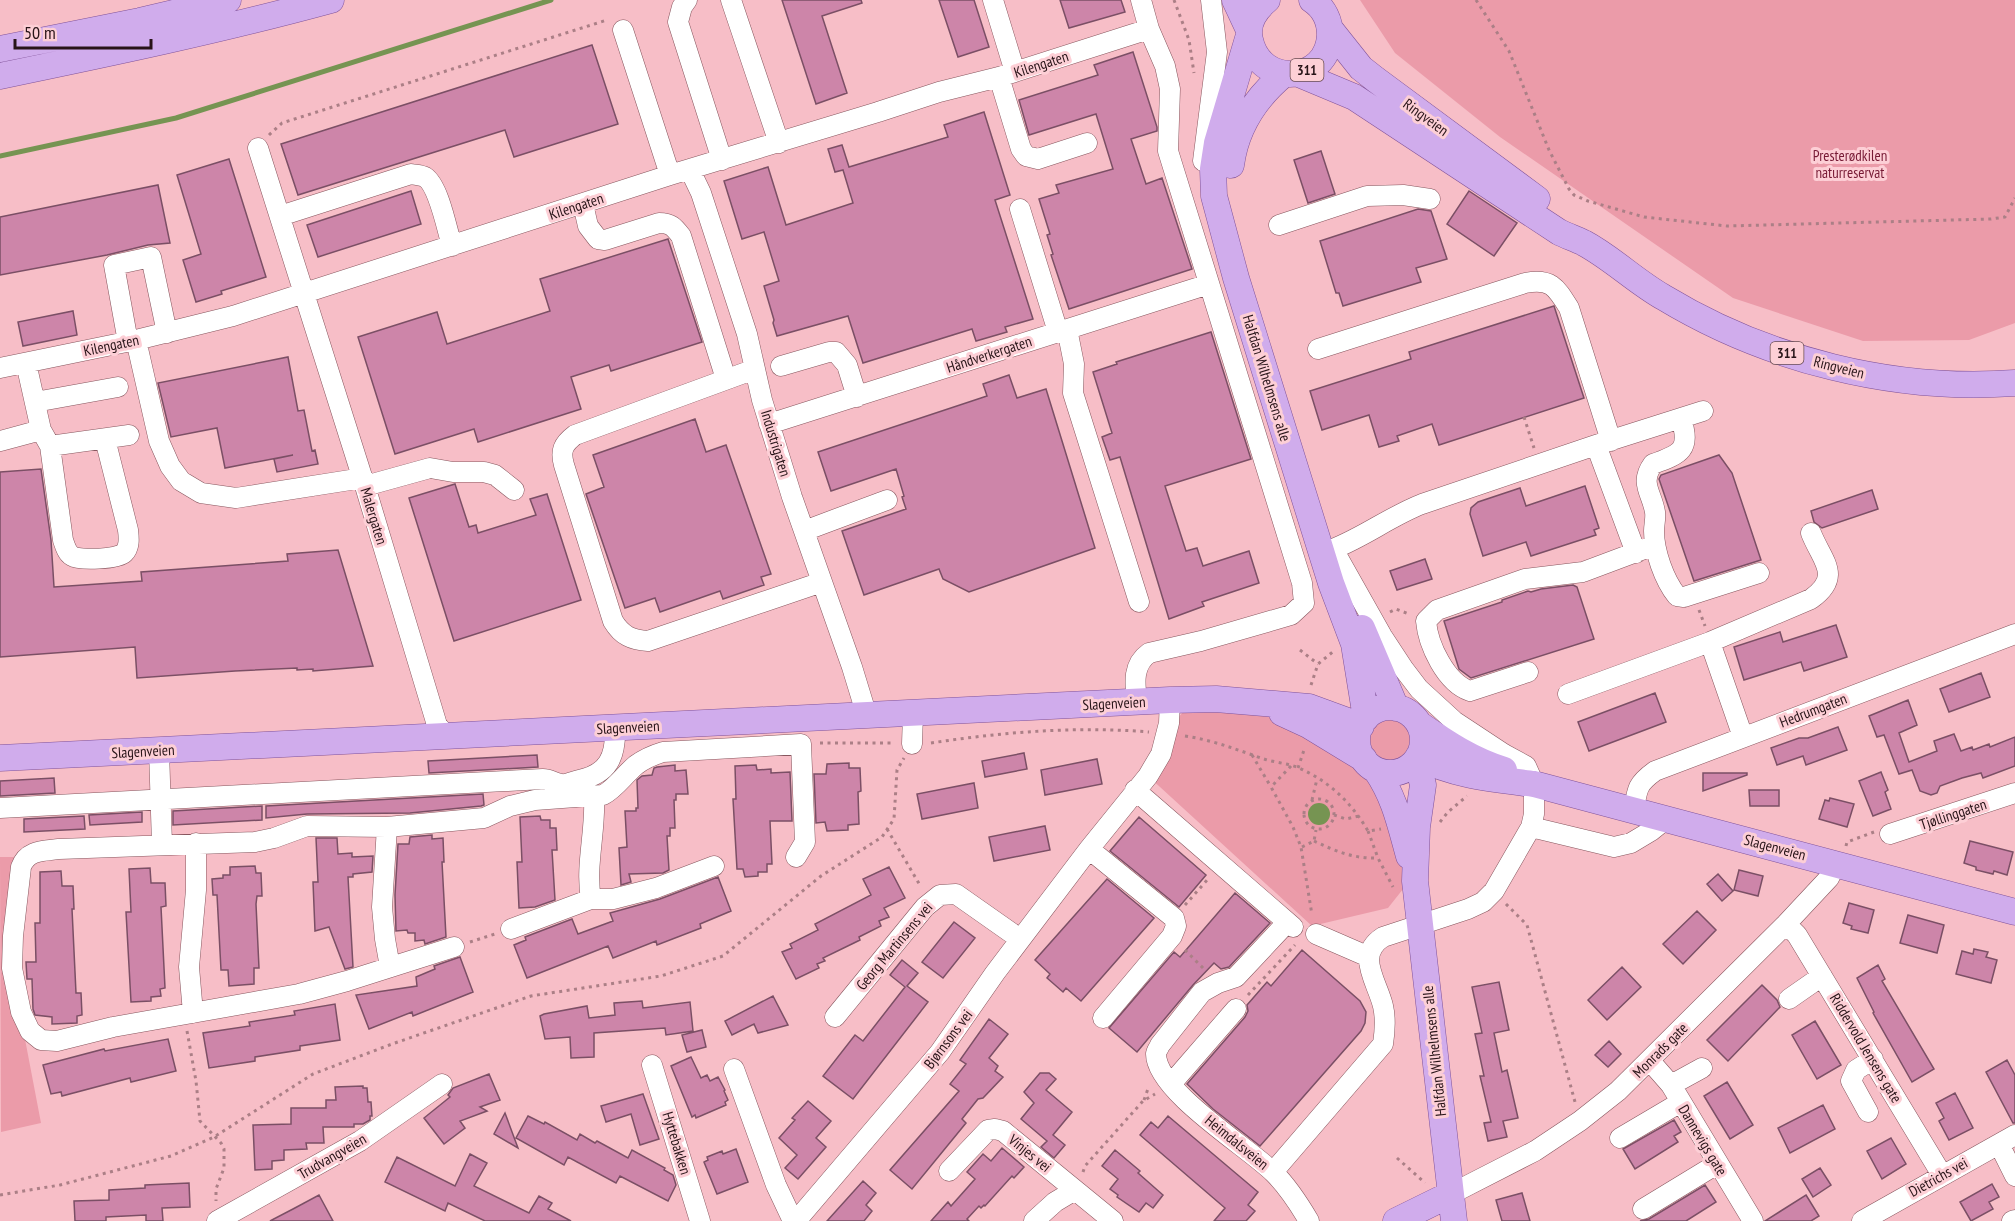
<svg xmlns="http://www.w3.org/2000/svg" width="2015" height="1221" font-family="'PT Sans Narrow',sans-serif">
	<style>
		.green { fill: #eb9ba9 }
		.water { fill: #769452 }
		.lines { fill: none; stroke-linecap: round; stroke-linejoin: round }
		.stream { stroke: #769452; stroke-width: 5 }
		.building { fill: #cd85a9; stroke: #7b4f65; stroke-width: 1.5 }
		.minor-casing { stroke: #87565e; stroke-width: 21 }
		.major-casing { stroke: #815399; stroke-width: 27 }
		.path { stroke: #ab7f86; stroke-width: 3; stroke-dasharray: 3 4.5; stroke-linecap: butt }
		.minor { stroke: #fff; stroke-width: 20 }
		.major { stroke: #d0acec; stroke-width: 26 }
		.labels { text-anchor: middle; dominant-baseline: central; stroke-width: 6; stroke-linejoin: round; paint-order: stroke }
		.shield { fill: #fdcfd6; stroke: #684c51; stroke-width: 1.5 }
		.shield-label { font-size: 14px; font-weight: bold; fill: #281418 }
		.street-label { font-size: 15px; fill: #281418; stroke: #fdcfd6 }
		.park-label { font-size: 15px; fill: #771a35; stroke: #fdcfd6 }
	</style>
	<rect width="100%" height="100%" fill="#f7bec7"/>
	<!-- green -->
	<path class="green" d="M1360,0H2015V323L1969,340L1863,341L1733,298L1500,137L1395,53Z
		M1185,710L1265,714L1290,722L1363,770L1390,809L1407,884L1388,908L1312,926L1148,776L1176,720Z
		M1370 740a20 20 0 1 1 40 0a20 20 0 1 1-40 0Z
		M0,857H14L15,865L24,1034L41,1123L1,1132Z"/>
	<!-- water -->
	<path class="water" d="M1308 814a11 11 0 1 1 22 0a11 11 0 1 1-22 0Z"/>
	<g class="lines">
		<!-- stream -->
		<path class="stream" d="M0,156L176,118L551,0"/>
	</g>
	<!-- building -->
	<path class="building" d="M782,0H861L862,3L822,16L847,93L816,104Z
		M939,0H974L989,47L958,57Z
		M1060,0H1121L1125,12L1069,28Z
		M592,45L618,124L514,157L505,130L298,195L281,144Z
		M1133,52L1157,127V131L1131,139L1146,184L1162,178L1192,269L1069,309L1051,255L1053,254L1047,235L1050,234L1039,199L1059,193L1056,185L1113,169L1096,114L1029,135L1019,100L1098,75L1094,65Z
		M984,112L1010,195L995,200L1033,319L1005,327L1007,332L976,341L972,329L863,363L848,316L777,336L773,323L774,320L764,286L779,281L764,232L742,239L724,181L768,167L786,225L853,203L843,170L835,172L828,149L842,145L849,167L948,137L944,125Z
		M1321,151L1335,194L1308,203L1294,160Z
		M229,159L266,277L221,291L222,294L196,302L183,260L201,254L177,175Z
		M158,185L170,243L148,245L107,255L0,275V217Z
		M411,191L421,224L318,257L307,225Z
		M1469,191L1517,223L1494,256L1447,224Z
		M1418,209L1431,211L1447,259L1416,268L1421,282L1343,306L1339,293H1336L1320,241Z
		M668,239L702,342L611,371L609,365L571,377L581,409L478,442L474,429L395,454L358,337L437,312L447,344L550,311L540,279Z
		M1554,306L1584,398L1439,445L1432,424L1397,436L1399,441L1379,447L1369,415L1322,430L1310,391L1411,359L1409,352Z
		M73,311L77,335L23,346L18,322Z
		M1211,332L1251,459L1165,486L1186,551L1197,548L1203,566L1249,551L1259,583L1202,602L1204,606L1169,619L1120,457L1110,460L1102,437L1112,433L1093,372L1117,364L1116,362Z
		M288,357L298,411L304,410L312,451L315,450L318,464L277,472L274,459L293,455L225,468L217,428L171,437L158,383Z
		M1009,375L1017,398L1046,389L1095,548L969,592L943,579L939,569L864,595L842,531L906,509L902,497L904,496L896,469L831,491L818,452L987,396L983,384Z
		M695,419L706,452L726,445L771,574L761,577L764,585L723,599L720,591L660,612L655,598L625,608L586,494L604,487L593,455Z
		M1719,455L1732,473L1761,560L1694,581L1659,479L1661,475Z
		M41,469L51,540L54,587L142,581L141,572L288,561L287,554L338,550L373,666L313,671V669L297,670V668L235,671L137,678L135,647L0,657V472Z
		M455,484L469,527L476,525L478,533L536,515L530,499L547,494L581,600L454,641L409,498Z
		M1585,486L1599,528L1594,530L1596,535L1531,556L1526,542L1483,556L1470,514L1471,508L1478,502L1520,488L1526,506Z
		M1872,490L1878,509L1822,528L1814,522L1811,511Z
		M1425,559L1432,579L1397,590L1390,571Z
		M1573,585L1577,587L1594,639L1471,678L1459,669L1444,621L1502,602V600L1528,591L1531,592L1541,589Z
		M1836,625L1847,657L1804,671L1801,662L1744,680L1734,647L1780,632L1783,642Z
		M1981,673L1990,697L1949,712L1940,689Z
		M1655,693L1666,722L1589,751L1578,722Z
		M1908,700L1917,725L1899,733L1909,762L1937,751L1934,741L1954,734L1961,751L1972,747L1973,750L1989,744L1990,747L2015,737V766L1983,778L1981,773L1962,778L1940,786L1937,793L1931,795L1920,791L1912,770L1899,774L1884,735L1877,737L1869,716Z
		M1838,727L1847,750L1806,765L1803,756L1777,765L1771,748L1799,738H1808Z
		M1024,753L1027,769L985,777L982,761Z
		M537,755L538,767L429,773L428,761Z
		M1097,759L1102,784L1045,795L1041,770Z
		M849,763V768H860L861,791L858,792L859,824L848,825V830L827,831L825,822L816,823L814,774H826L827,764Z
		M675,765V771L686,770L688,794H676V800H674L675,828H670V836H667L669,870L663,873L629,874L631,882L621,885L619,848L627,847L625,811H636V808H638L637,780L642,776L652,775L654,768L657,767Z
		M756,765L757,770L771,769V773L790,772L792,821H770L772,864H767V872H758V876L745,877L743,869H737L733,799H736L735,766Z
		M1881,772L1888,790L1885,792L1891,809L1873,816L1859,781Z
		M1703,773H1747V775L1703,791Z
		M54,778L55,793L0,796V781Z
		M974,783L978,808L922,819L917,794Z
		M1749,790H1779V806H1750Z
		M483,794L484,805L481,806L410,813L307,814L266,818V806Z
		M1830,798L1854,804L1847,827L1819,819L1825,800L1829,801Z
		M262,806V820L173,825V811Z
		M142,812V822L90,825L89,815Z
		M84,816L85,829L24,832V819Z
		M540,816L541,820H550V828H556L557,850H552L555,900L535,907L519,908L517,862H522L520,817Z
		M1139,817L1206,875L1179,907L1110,851Z
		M1045,826L1050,850L994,861L989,837Z
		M432,835V839L443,838L444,862H442L446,937L425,944L424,940L415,941V933H408L407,930L396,931L395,895L398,844H409L410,837Z
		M316,838H337L338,854L352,853V857L373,856L372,872L353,874V877H348L353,967L345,969L329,927L315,931L313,882H318Z
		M1970,841L2013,852L2007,875L1994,871L1993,874L1976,870V867L1964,863Z
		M255,866L256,873H261L262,896H257L256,904L259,968H254V984L229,986L228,970H221L217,895H213L212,879L223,878V875H230V867Z
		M889,867L905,898L884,908L889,917L879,921L881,926L859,937L860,940L823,958L825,961L817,964L819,968L796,979L782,952L792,948L790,944L818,930L815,924L871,895L863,879Z
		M150,868L151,883H165L166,906L161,907L165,988L160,989L161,996L151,997V1001L131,1002L126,912H131L129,869Z
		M1739,870L1763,876L1758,896L1734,890Z
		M61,871L62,886H73L74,909H72L76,993H81L82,1015L77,1016V1023L52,1024V1017L35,1015L33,1009L32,979H27L26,962H36L35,923H40V872Z
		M1718,874L1733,891L1722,901L1707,884Z
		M718,877L731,911L700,924L701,928L657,945L656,941L613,958L608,946L527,978L514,945L526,940L525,937L572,919L578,934L613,921L610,913L660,899Z
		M1107,879L1154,918L1081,1001L1066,988L1063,992L1047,978L1050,974L1035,960Z
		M1235,893L1270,923L1229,967L1221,969L1214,963L1193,985L1137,1052L1109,1028L1174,952L1180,957Z
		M1849,903L1874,910L1868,933L1851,929L1852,926L1843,923Z
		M1697,911L1716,930L1683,964L1663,944Z
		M1908,915L1944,925L1937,953L1900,943Z
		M954,922L975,938L943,978L922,962Z
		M1974,949L1988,952L1986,957L1997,960L1991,983L1956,974L1962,951L1973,954Z
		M1302,950L1360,1001L1366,1012L1365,1023L1361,1031L1260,1146L1213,1109L1187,1084L1245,1017L1248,1011L1247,1005L1267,982L1271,986Z
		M460,957L473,992L413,1016L412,1012L369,1029L356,995L417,986L416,977L435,969L434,966Z
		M902,960L918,973L907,986L928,1002L853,1099L823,1076L855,1035L863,1041L905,987L890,975Z
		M1878,965L1885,979L1882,981L1934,1069L1912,1082L1873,1013L1874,1012L1857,978Z
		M1622,967L1641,987L1607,1020L1588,1000Z
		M1499,982L1509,1030L1494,1033L1502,1072L1507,1070L1518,1118L1503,1121L1507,1137L1488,1141L1484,1123L1491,1122L1480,1076H1484L1475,1034L1482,1033L1472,987Z
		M1762,985L1777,1000L1780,1007L1728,1061L1707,1040Z
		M773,996L788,1025L758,1033L754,1024L732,1035L725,1021Z
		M642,1001L643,1008L690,1002L693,1031L666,1035L665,1028L594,1033V1057L571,1058L570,1037L545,1039L540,1016L544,1014L587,1006L589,1018L615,1015L614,1003Z
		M335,1004L340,1040L300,1046V1050L255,1057V1061L209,1068L203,1033L250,1026L249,1022L295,1015L294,1011Z
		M989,1019L1008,1034L989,1058L998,1066L995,1071L1003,1077L983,1098L978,1099L962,1119L966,1123L912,1189L890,1170L959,1091L950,1084L966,1064L960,1060Z
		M1815,1021L1841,1065L1817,1079L1792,1035Z
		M702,1030L706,1047L687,1052L682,1035Z
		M168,1039L176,1071L131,1082L130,1078L62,1096L61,1092L51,1094L43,1065L104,1049L105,1051Z
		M1609,1041L1621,1054L1608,1067L1595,1055Z
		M691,1057L701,1078L707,1075L710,1081L718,1077L725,1090L724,1091L728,1100L725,1102L726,1105L696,1118L695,1115L692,1117L671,1066Z
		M2007,1060L2015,1075V1123H2013L1986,1072Z
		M1040,1073H1049L1056,1079L1046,1090L1072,1112L1053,1135L1065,1145L1054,1158L1041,1147L1047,1141L1021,1119L1034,1103L1024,1092Z
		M489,1074L500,1100L480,1107L487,1111L460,1121L465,1128L444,1144L424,1118L450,1097L448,1095L453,1088Z
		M1727,1082L1753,1125L1730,1139L1704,1096Z
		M363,1086V1088H367L368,1102H371L372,1116H370V1120L363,1124H354V1127H323L324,1143H306L307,1149L284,1150V1160L272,1161V1169L255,1170L253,1125L291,1124V1108H326V1100H336L335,1087Z
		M1955,1093L1973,1128L1949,1140L1939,1121L1944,1118L1936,1103Z
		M643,1094L659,1139L640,1145L631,1114L606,1122L601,1106Z
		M808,1101L831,1121L816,1138L826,1147L798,1179L785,1168L797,1155L779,1138L795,1120L792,1118Z
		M1823,1105L1835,1129L1790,1153L1778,1128Z
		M505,1113L518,1148L494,1134Z
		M528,1116L544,1124L545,1122L577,1140L580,1134L595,1143L597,1141L628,1158L632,1150L665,1168L664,1170L673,1175L676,1185L668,1201L620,1176L616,1183L568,1157L564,1165L516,1138Z
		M1168,1116L1258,1192L1248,1205L1255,1211L1246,1221H1214L1225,1208L1140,1135L1151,1122L1158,1128Z
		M1674,1120L1681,1132L1674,1136L1678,1142L1635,1169L1623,1149Z
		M1891,1138L1906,1164L1882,1179L1867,1151Z
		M1002,1148L1024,1167L1014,1178L1012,1176L985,1206L984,1205L981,1208L979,1206L967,1219L969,1221H931L948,1202L951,1206L975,1179L967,1172L983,1154L991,1161Z
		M736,1149L748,1182L717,1194L704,1162L708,1160L707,1157L722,1151L723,1154Z
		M1115,1150L1140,1171L1138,1173L1163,1195L1153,1208L1146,1203L1139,1212L1117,1197L1118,1195L1110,1189L1118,1179L1102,1166Z
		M470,1154L487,1163L474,1186L529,1213L539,1196L552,1203L548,1209L571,1221H485L448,1203L445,1211L385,1182L397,1157L455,1186Z
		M1820,1168L1831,1185L1813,1197L1802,1179Z
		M863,1181L876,1193L866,1205L872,1211L864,1221H827Z
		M189,1183L190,1207L162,1208L163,1221H146V1215L106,1217V1221H75L74,1201L109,1200V1190L145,1188V1185Z
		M1992,1184L1999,1197L1989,1202L1993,1209L1971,1221L1960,1202Z
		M1705,1185L1716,1202L1686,1221H1640L1649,1219Z
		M1522,1193L1530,1221H1502L1496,1200Z
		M319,1195L333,1221H270L293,1209Z
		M1806,1195L1819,1216L1811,1221H1765Z"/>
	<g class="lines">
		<!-- minor casing -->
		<g class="minor-casing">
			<path id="minor" d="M687,0L682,7L678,22L722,160
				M731,0L779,143
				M993,0L1015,72
				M623,30L670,175
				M999,77L1021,149L1026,156L1038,159L1087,143
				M258,148L365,486L437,725L447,737
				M1203,161L1217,52L1211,0
				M690,170L701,193L747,334L762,400L792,497L852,667L867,716
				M583,204L588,226L598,239L605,240L659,223C671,223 674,227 681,236L726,379
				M1020,209L1058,332
				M280,216L411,174C416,175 421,175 425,177C439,186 447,230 452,246
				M1279,225L1367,196L1403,195L1430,199
				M1067,329L1074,364L1073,393L1139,602
				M136,340L159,441L170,466L181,481L201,493L236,498L363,478
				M128,342L114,265L151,257L167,333
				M1318,349L1525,283C1551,278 1556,287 1569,308L1611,441
				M26,363L41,430L50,446L63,540C65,546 67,553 72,556C80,561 118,559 124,553C130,547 129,538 128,530L105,439
				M781,366L829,352H836L847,365L857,397
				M0,368L136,340L233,316L670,175L878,112L939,92L999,77L1149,29
				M755,369L575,435C563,444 560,451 564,465L613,621C622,636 632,640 648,641L822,582
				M35,402L118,387
				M1681,418C1691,450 1681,454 1653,464C1639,483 1652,493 1655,512C1656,518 1654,525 1654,531C1654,551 1664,580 1677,596L1684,597L1759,573
				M769,424L1209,284
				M0,441L41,430
				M1596,445L1636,553
				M50,446L129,435
				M365,486L430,468L453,472H484L495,475L514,490
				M804,531L887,500
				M1710,642L1743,737
				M1528,672L1470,691C1446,683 1428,645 1426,621L1437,610L1525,579L1583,572L1655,545
				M1568,694L1710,642L1811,599C1843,576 1822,561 1811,533
				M1137,702C1135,684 1132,665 1149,653L1201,641L1291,615L1304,603L1302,583L1168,151L1170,89L1165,66L1149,29L1141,0
				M912,744L913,714
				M159,750L162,844
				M1135,790L1293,927
				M0,808L543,779C550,779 554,783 561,784C566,785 574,781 579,780C608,774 616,757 615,728
				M1634,810C1637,789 1637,784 1655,771L2015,634
				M387,827L382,907L385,939L390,967
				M1531,827L1614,847L1631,843L1651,831L1666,819
				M1890,834L2015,793
				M1089,849L1174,918L1176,926L1172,936L1103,1018
				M591,899C585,866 596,831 594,797
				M1786,924L1797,935L1942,1175
				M511,929L591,899H613L656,888L714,866
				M1280,930L1236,977L1218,983L1202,992L1160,1045C1159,1048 1156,1051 1156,1054C1156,1091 1249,1148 1274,1173C1288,1187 1299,1204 1309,1221
				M1316,934L1369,957
				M454,947L347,981L299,994L113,1027L57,1041L41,1040L30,1031L21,1012L12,968L13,936L21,867C27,850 43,851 59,849L255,842L274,838L307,826L387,827L484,818L510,806L535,800L603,795C616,788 624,775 636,765C644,759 653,755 663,752L801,744L805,842L796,857
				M1789,999L1822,976
				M193,1013L189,967L196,890V843
				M835,1017L925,907L940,895L956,894L1020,939
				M1650,1061L1671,1085L1753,1221
				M652,1065L700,1221
				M734,1069L776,1185L793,1221
				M1171,1084L1236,1009
				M1671,1085L1702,1068
				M1868,1112L1851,1081L1856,1070L1873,1059
				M1620,1138L1681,1102
				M1999,1144L2015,1176
				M949,1171L988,1130L995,1129L1003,1131L1113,1221
				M1273,1172L1383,1044C1385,1031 1386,1019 1383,1006C1377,981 1355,955 1383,937L1468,909L1483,902L1494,891L1531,827L1534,814V784L1526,766L1504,754L1454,721L1419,689L1403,668L1382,636L1333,549C1364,537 1391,516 1422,504L1596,445L1703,411
				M1451,1194L1535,1151L1580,1121L1618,1091L1786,924L1829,878L1836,864
				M1643,1209L1717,1164
				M217,1221L360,1141L442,1084
				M796,1221L940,1052L995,973L1089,849L1148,776L1161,754L1169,723L1170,700
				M1034,1221L1055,1202L1075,1190
				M1862,1221L2015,1135
				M2012,1221L2015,1220"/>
		</g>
		<!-- major casing -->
		<g class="major-casing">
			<path id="major" d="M1235,0L1249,30
				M1267,0C1255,10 1246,24 1250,40C1260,88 1328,84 1330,35C1330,21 1324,8 1312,0
				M1330,29L1361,68L1375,79L1537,199
				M1249,35L1217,143L1213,169L1214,196L1236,278L1331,583L1354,644L1366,718
				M0,49L140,21L228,0
				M1299,74L1354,97L1559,232C1567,236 1576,239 1584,243C1612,258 1635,281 1663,297C1767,360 1894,392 2015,383
				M0,76C111,53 221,30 331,0
				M1231,165C1236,127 1255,98 1284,74
				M1362,628L1396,708
				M1357 740a33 33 0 1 1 66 0a33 33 0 1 1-66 0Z
				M1282,713L1308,725L1364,759
				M1419,724C1446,743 1472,760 1504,770
				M1418,757C1455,776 1494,779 1534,784L2015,912
				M0,758L1170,700L1216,699L1309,707L1361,726
				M1417,760L1423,785L1417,827L1415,881L1454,1221
				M1376,770C1395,798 1400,824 1409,856
				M1396,1221L1451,1194"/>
		</g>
		<!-- path -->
		<path class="path" d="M1174,0L1189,40L1194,73
			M1476,0L1509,51L1549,150L1569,189L1574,195L1588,201L1644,217L1727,226L1991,219L2005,217L2015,198
			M269,135L282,123L607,20
			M1524,417L1534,448
			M1699,610L1705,626
			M1390,612L1396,609L1409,614
			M1300,650L1318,664
			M1311,685L1318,664L1335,650
			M1185,736C1212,740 1235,749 1261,758C1272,762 1285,763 1297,767C1329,781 1351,802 1368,831L1381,829
			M820,743H895
			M931,743C1003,732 1077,726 1149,732
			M1252,755L1271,787
			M1291,766L1271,787L1293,827L1301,847L1312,915
			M1298,768L1305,747
			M1304 814a15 15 0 1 1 30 0a15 15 0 1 1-30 0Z
			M1312,800L1317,779
			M1334,815L1346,819L1359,816
			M1440,822L1448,812L1467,796
			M887,829L921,887
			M1368,831L1378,858L1393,887
			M1314,841C1335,851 1354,859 1378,858
			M1846,846L1847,842L1874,832
			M1302,847L1314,841L1316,830
			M1506,904L1527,925L1575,1102
			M1185,905L1208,879
			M470,942L495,934
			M1185,950L1206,971
			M1248,995L1295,945
			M187,1031L196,1081L200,1121L221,1143L224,1149V1168L216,1189V1201
			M1144,1100L1149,1086
			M1397,1158L1425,1183
			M1083,1172L1085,1166L1143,1101L1155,1094
			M0,1195L60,1185L171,1156L214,1137L313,1074L392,1044L531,996L661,976L723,956L821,876L882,837L894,819L897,770L904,758"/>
		<!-- minor -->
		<use href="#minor" class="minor"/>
		<!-- major -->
		<use href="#major" class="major"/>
	</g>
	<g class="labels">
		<!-- shield labels -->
		<g class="shield">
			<rect x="1290.5" y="59" width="33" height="22" rx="4.5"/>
			<rect x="1770.5" y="342" width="33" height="22" rx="4.5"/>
		</g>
		<g class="shield-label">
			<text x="1307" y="70">311</text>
			<text x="1787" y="353">311</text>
		</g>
		<!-- street labels -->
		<g class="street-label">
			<text transform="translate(1041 64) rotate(-18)">Kilengaten</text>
			<text transform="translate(1426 117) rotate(36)">Ringveien</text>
			<text transform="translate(576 206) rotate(-18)">Kilengaten</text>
			<text transform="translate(111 345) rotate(-12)">Kilengaten</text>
			<text transform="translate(989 354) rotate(-18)">Håndverkergaten</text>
			<text transform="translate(1839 367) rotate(14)">Ringveien</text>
			<text transform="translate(1267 378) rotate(73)">Halfdan Wilhelmsens alle</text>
			<text transform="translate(776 443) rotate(73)">Industrigaten</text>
			<text transform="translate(374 516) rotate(73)">Malergaten</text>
			<text transform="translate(1114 703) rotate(-3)">Slagenveien</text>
			<text transform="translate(1813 710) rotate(-21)">Hedrumgaten</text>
			<text transform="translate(628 727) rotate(-3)">Slagenveien</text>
			<text transform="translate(143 751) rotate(-3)">Slagenveien</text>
			<text transform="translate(1953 814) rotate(-18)">Tjøllinggaten</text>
			<text transform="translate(1775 847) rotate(15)">Slagenveien</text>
			<text transform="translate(894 946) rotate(-50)">Georg Martinsens vei</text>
			<text transform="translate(948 1039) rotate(-53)">Bjørnsons vei</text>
			<text transform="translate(1866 1048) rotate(59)">Riddervold Jensens gate</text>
			<text transform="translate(1660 1050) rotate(-45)">Monrads gate</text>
			<text transform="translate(1434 1051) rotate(-96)">Halfdan Wilhelmsens alle</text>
			<text transform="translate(1703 1140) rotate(59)">Dannevigs gate</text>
			<text transform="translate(1237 1142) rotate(39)">Heimdalsveien</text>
			<text transform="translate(677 1143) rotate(73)">Hyttebakken</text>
			<text transform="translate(1030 1153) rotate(39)">Vinjes vei</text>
			<text transform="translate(332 1156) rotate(-30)">Trudvangveien</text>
			<text transform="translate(1938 1177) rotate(-29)">Dietrichs vei</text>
		</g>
		<!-- park labels -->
		<g class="park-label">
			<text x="1850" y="155">Presterødkilen<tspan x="1850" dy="17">naturreservat</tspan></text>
		</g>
	</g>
	<!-- scale -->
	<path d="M15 39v9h136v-9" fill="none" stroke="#281418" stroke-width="3"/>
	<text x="24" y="39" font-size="18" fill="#281418" stroke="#fdcfd6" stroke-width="4.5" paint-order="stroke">50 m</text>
</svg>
